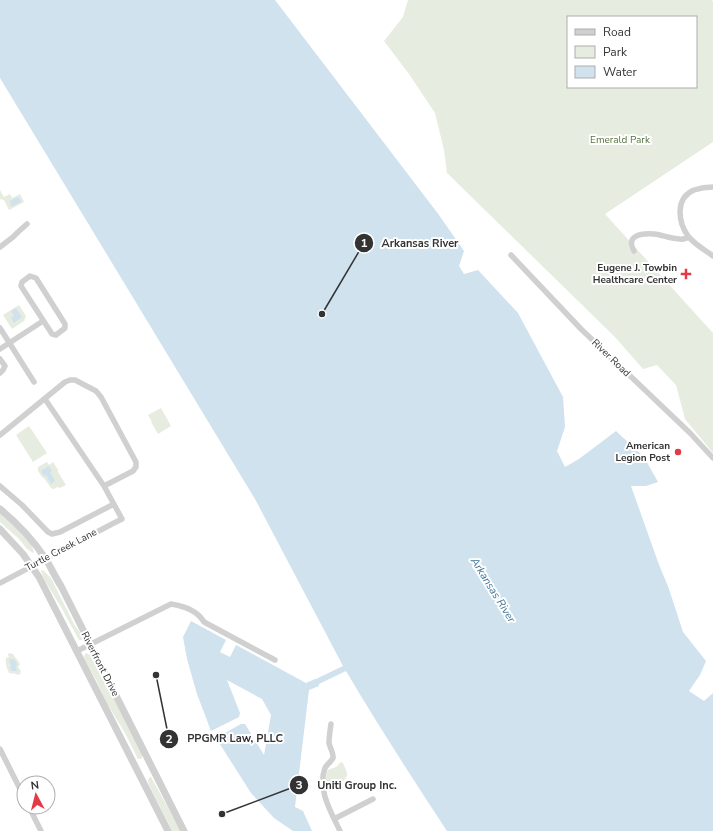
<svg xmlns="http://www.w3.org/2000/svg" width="713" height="831" font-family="'Nunito Sans',sans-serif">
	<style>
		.green { fill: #e6ecdf; fill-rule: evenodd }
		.water { fill: #cfe2ee }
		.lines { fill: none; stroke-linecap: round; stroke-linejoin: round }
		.minor { stroke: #d0d0d0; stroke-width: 5.5 }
		.tertiary { stroke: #d0d0d0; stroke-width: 7 }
		.poi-dot { fill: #e63946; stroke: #fff; stroke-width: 1.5 }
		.labels { text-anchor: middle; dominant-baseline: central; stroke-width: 4; stroke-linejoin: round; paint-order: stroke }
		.park-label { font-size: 10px; fill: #56703f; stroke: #fff }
		.poi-label { font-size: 10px; font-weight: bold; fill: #333; stroke: #fff; text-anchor: end }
		.street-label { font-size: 10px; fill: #333; stroke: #fff }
		.water-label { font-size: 11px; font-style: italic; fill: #3f7597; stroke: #fff }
		.leader { fill: none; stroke: #333; stroke-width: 1.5 }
		.callout-dot { fill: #333; stroke: #fff; stroke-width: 1.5 }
		.mark-label { font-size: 12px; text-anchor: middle; font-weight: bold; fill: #fff }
		.callout-label { font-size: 11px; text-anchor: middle; font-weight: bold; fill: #333; stroke: #fff; stroke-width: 4; stroke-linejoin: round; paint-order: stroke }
	</style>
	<rect width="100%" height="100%" fill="#fff"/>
	<!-- green -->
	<path class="green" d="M408,0H712L713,2V142L605,214L713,333V453L685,419L676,385L657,365L643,369L615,337L447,173L444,150L435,113L409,74L384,41L403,17ZM568,17H696V87H568Z
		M0,190L4,197L10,194L12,198L20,194L24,202L9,210L4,200L0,199Z
		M19,305L26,316L24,321L12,329L3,315Z
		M161,408L171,426L158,434L151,422H152L148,415Z
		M29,426L47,453L33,462L16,435Z
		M47,462L49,465L53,462L58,470V472L66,485L60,488L57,487L54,489L51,488L44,478L42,477L38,471V467Z
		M0,511L31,544L34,552L33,553L27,549L19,539L0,522Z
		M43,570L49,576L52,580L74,624L83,637L82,640H79L61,607L45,581L41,571Z
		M9,653L13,654L14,656L16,658L20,664L18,667L21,671L20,674L17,675V674L9,673C7,669 5,663 6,658L9,657L8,655Z
		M86,653L90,655L107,687L122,713L142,753V758L140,759H138L125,733L106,702L97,682L85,660L84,656Z
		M341,762L343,763C344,766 346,769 347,773C348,782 333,786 326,789C325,783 325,775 328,770L336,767Z
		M150,777H151L181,831H172L149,785L148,780Z"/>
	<!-- water -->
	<path class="water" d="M0,0H275L439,215L464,251L459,266L464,274L478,270L518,313L563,397L565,427L557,451L565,467L579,459L616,431L644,457L658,482L646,486H631L658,562L669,589L683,632L706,661L700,675L689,691L704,701L713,693V831H447C412,778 378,725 346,671L319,684V686L309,690L295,807L303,811L312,831H293L274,818L251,793L216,738L241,724H245L264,755L271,715L262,699L227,680L240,713L239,717L211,731L197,694L187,659L183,637L191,621L226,640L220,652L230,657L236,645L306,683L315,679H316L343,666L255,499L0,78Z
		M18,197L21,201V202L13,206H11L10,201Z
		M16,308L22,317L14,323L11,318L14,316L11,311Z
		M49,466L52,471L50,472L55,481L51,484L46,475L44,476L41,471Z
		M11,659L15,660L17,664L16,667L17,671H12L10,668L11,665L9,660Z"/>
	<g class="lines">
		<!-- minor -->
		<path class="minor" d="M713,187C707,187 700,188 694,190C675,198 678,222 688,236C694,244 705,250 713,256
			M0,247L13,237L18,232L27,224
			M634,251C625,235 642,233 654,234C663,235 671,239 680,239C683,240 686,238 689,237
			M511,255L581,329L690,433L713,458
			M30,276L36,278L65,324V328L56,335L52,334L21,286L22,282Z
			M0,328L34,382
			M0,349L43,321
			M0,359L5,366L3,370L0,373
			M0,435L65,382L70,380H75L96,391L101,397L136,462V467L133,471L104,486L45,399
			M0,486L22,505L48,532L52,534L60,532L114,504
			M0,583L112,524L122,519L104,486
			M77,651L171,604C184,606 197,610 204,622L275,660
			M331,724C330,731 329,737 329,743C330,748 334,754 333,758C331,762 327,764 325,768C317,789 331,812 340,831
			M0,749L24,797
			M29,807L41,831
			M334,819L373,799"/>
		<!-- tertiary -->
		<path class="tertiary" d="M0,509C17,523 33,540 45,558C51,567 55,577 61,586L184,831
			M0,529L23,554L39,577L168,831"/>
	</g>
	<!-- markers -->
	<g class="poi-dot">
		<path d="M684 268h4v4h4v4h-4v4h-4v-4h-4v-4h4z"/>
		<circle cx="678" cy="452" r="4"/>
	</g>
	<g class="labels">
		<!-- park labels -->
		<g class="park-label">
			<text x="620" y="140">Emerald Park</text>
		</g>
		<!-- poi labels -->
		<g class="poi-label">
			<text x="677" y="268">Eugene J. Towbin<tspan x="677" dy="12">Healthcare Center</tspan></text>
			<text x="670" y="446">American<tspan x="670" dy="12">Legion Post</tspan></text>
		</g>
		<!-- street labels -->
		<g class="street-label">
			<text transform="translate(611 358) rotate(44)">River Road</text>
			<text transform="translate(61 550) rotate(-28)">Turtle Creek Lane</text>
			<text transform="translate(100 664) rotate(63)">Riverfront Drive</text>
		</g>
		<!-- water labels -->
		<g class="water-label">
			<text transform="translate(493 590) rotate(58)">Arkansas River</text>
		</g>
	</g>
	<!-- callouts -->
	<path class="leader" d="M322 314L364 243M156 675L169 739M222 814L299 785"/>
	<g class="callout-dot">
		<circle cx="322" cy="314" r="4"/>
		<circle cx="156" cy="675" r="4"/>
		<circle cx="222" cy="814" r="4"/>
		<circle cx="364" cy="243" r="10"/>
		<circle cx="169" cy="739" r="10"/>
		<circle cx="299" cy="785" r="10"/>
	</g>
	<g class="mark-label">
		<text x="364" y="247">1</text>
		<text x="169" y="743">2</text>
		<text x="299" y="789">3</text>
	</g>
	<g class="callout-label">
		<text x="420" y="247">Arkansas River</text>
		<text x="235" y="742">PPGMR Law, PLLC</text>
		<text x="357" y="789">Uniti Group Inc.</text>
	</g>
	<!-- legend -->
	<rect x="567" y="16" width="130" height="72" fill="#ffffff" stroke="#adadad"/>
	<rect x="575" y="29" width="20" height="6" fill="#d0d0d0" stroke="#adadad"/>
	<text x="603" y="36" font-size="12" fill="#333333">Road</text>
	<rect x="575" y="46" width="20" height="12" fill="#e6ecdf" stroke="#adadad"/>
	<text x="603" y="56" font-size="12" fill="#333333">Park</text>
	<rect x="575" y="66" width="20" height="12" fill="#cfe2ee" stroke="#adadad"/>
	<text x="603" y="76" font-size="12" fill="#333333">Water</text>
	<!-- north arrow -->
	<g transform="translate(36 795) rotate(353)"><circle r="19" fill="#ffffff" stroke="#adadad"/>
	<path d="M0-3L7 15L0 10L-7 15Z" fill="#e63946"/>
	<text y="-6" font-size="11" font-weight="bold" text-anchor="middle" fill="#333333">N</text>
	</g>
</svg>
